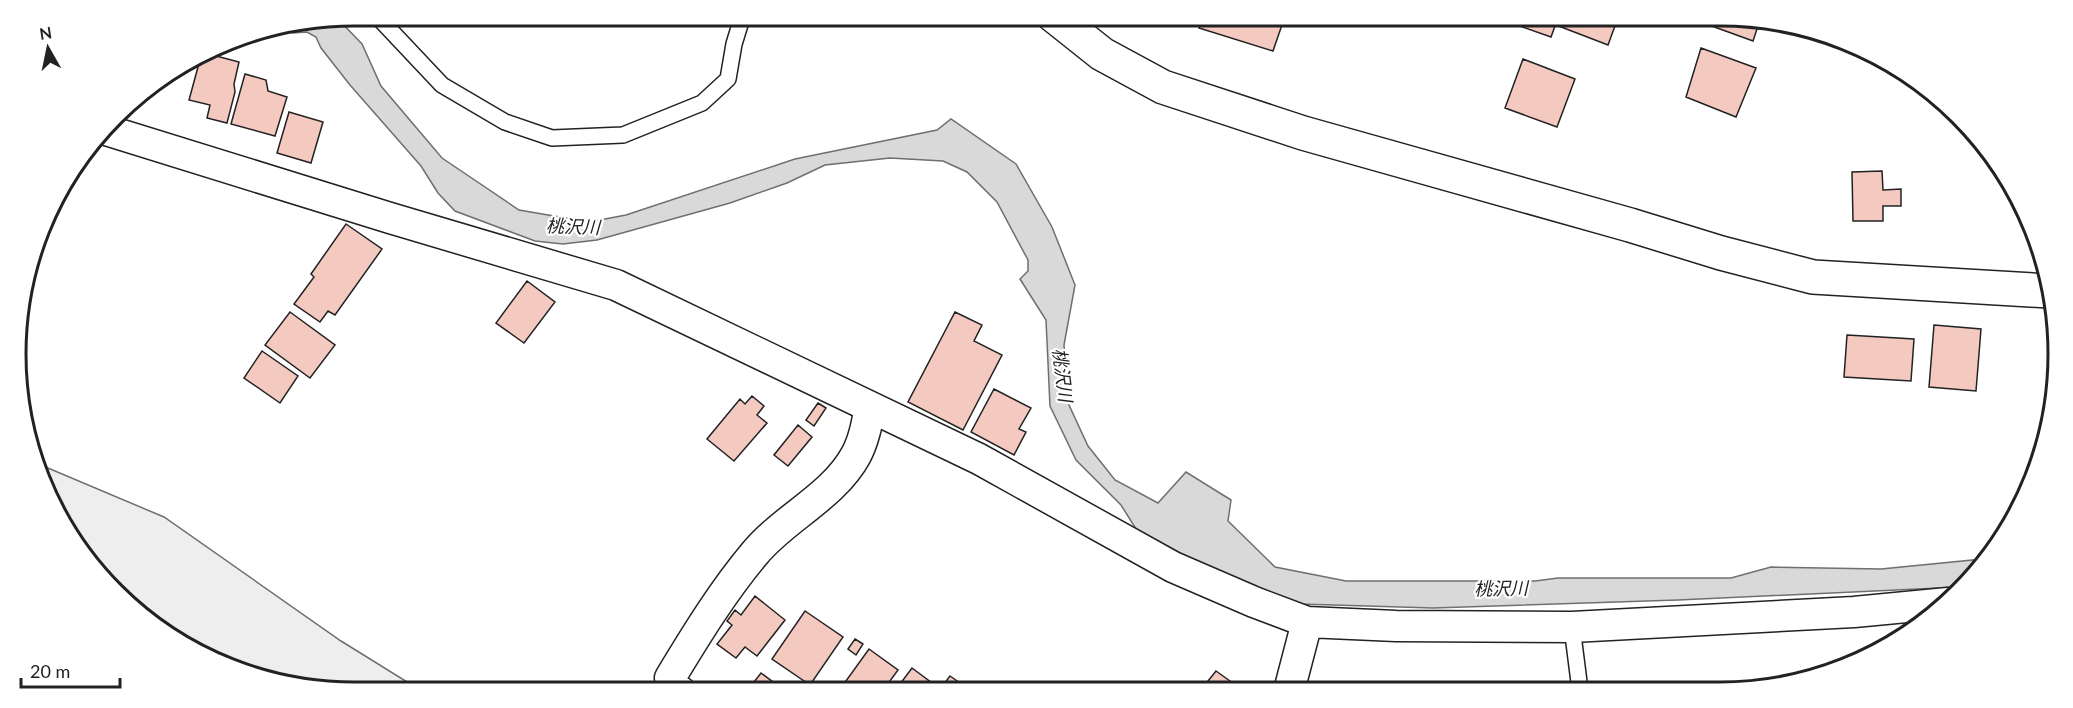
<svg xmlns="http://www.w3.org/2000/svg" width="2073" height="708" font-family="Lato,'Noto Sans JP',sans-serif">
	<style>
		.green { fill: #eee; stroke: #6f6f6f; stroke-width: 1.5 }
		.water { fill: #d9d9d9; stroke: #6f6f6f; stroke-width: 1.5 }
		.building { fill: #f3c9c0; stroke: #222; stroke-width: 1.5 }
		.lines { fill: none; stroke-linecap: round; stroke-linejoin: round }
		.service-casing { stroke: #222; stroke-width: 18 }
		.minor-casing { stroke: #222; stroke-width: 33 }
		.tertiary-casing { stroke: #222; stroke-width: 36 }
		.service { stroke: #fff; stroke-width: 15 }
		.minor { stroke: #fff; stroke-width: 30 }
		.tertiary { stroke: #fff; stroke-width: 33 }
		.labels { text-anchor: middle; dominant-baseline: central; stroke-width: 4.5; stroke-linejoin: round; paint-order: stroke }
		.water-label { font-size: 18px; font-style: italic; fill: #222; stroke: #fff }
		.rim { fill: none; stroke: #222; stroke-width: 3 }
	</style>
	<rect width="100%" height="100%" fill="#fff"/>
	<!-- green -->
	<path class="green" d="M36,463L164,517L341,641L425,693H354L267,682L165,636L72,543Z"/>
	<!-- water -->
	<path class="water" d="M337,18L362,44L381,86L442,158L519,210L589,222L626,215L795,159L937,130L951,119L1016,164L1052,227L1075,285L1064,345L1069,405L1088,446L1115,480L1158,503L1186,472L1231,500L1228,521L1275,567L1346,581H1535L1558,578H1731L1771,567L1881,569L1983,559L1960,587L1678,600L1433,608L1300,604L1218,574L1136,529L1121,505L1076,460L1050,406L1046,320L1020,279L1028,271V260L997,202L967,172L943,161L890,158L825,165L787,183L730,203L597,240L563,244L535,241L455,211L438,193L421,166L350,85L321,48L316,37L307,32L293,33L287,28Z"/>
	<!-- building -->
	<path class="building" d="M1203,15H1214L1223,18L1224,15H1272L1284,19L1273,51L1199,28Z
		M1502,15H1559L1551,37L1500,19Z
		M1560,15H1619L1608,45L1556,25Z
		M1700,15H1719L1760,20L1753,41L1698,21Z
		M1701,48L1756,68L1736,117L1686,97Z
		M205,53L239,62L234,84L235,92L227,123L207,118L210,105L189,100L201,56Z
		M1523,59L1575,79L1557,127L1505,108Z
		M245,74L266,80L268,91L287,97L275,136L231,124Z
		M289,112L323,122L311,163L277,153Z
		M1882,171L1883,190L1901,189V206H1883V221H1853L1852,172Z
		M346,224L382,249L335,315L328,311L320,322L294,304L314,277L311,274Z
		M527,281L555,302L524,343L496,323Z
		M290,312L335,345L310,378L265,345Z
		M955,312L982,325L974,341L1002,355L963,430L908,402Z
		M1934,325L1981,329L1976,391L1929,387Z
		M1847,335L1914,339L1911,381L1844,377Z
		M262,351L298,376L280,403L244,378Z
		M994,389L1031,408L1019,429L1026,432L1014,455L971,432Z
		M752,396L764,406L757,415L767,423L734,461L707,439L740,399L745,404Z
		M818,403L826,408L814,426L806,420Z
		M798,425L812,437L788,466L774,455Z
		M755,596L785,620L757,656L745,647L736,658L717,644L732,625L727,621L735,610L741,615Z
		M805,611L843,637L810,685L772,659Z
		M855,639L863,644L856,655L848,649Z
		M869,649L898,670L882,692H838Z
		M912,668L936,686L931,692H894Z
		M1216,671L1244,691H1200Z
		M761,673L780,687L783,683L792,690L791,692H749L747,691Z
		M950,676L973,692H938Z"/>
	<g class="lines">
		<!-- service casing -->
		<g class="service-casing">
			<path id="service" d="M376,15L442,85L505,122L552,138L623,135L702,103L728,79L734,44L742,18L745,15
				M1572,627L1580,690"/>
		</g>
		<!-- minor casing -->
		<g class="minor-casing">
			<path id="minor" d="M106,130L390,218L616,285L979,459L1173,567L1254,602L1307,622L1396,626L1572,627L1854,612L1948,603
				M1289,691L1307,622
				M681,692L673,689L670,678C696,635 723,591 755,553C785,517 833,497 856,455C864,440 867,423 870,407"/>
		</g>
		<!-- tertiary casing -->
		<g class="tertiary-casing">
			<path id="tertiary" d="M1053,15L1102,54L1163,87L1303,133L1630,225L1721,253L1813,277L2049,291"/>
		</g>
		<!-- service -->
		<use href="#service" class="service"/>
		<!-- minor -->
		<use href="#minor" class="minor"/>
		<!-- tertiary -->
		<use href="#tertiary" class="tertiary"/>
	</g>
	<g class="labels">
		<!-- water labels -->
		<g class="water-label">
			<text transform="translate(573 226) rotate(2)">桃沢川</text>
			<text transform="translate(1063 375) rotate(83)">桃沢川</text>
			<text transform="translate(1501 588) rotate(-1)">桃沢川</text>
		</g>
	</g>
	<!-- crop -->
	<path d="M0 0H2073V708H0ZM354 26H1720A328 328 0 0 1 2048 354V354A328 328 0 0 1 1720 682H354A328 328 0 0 1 26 354V354A328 328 0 0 1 354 26Z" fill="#fff" fill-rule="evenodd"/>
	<path class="rim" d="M354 26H1720A328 328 0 0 1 2048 354V354A328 328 0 0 1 1720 682H354A328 328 0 0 1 26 354V354A328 328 0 0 1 354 26Z"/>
	<!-- north arrow -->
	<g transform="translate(48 48) rotate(351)" stroke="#ffffff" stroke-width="4.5" paint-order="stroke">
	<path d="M0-4.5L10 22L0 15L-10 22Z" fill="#222222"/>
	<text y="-9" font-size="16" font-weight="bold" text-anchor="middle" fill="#222222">N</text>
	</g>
	<!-- scale -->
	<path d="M21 678v9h99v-9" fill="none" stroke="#222222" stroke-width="3"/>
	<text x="30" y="678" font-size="18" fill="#222222" stroke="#ffffff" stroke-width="4.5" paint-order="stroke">20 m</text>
</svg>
